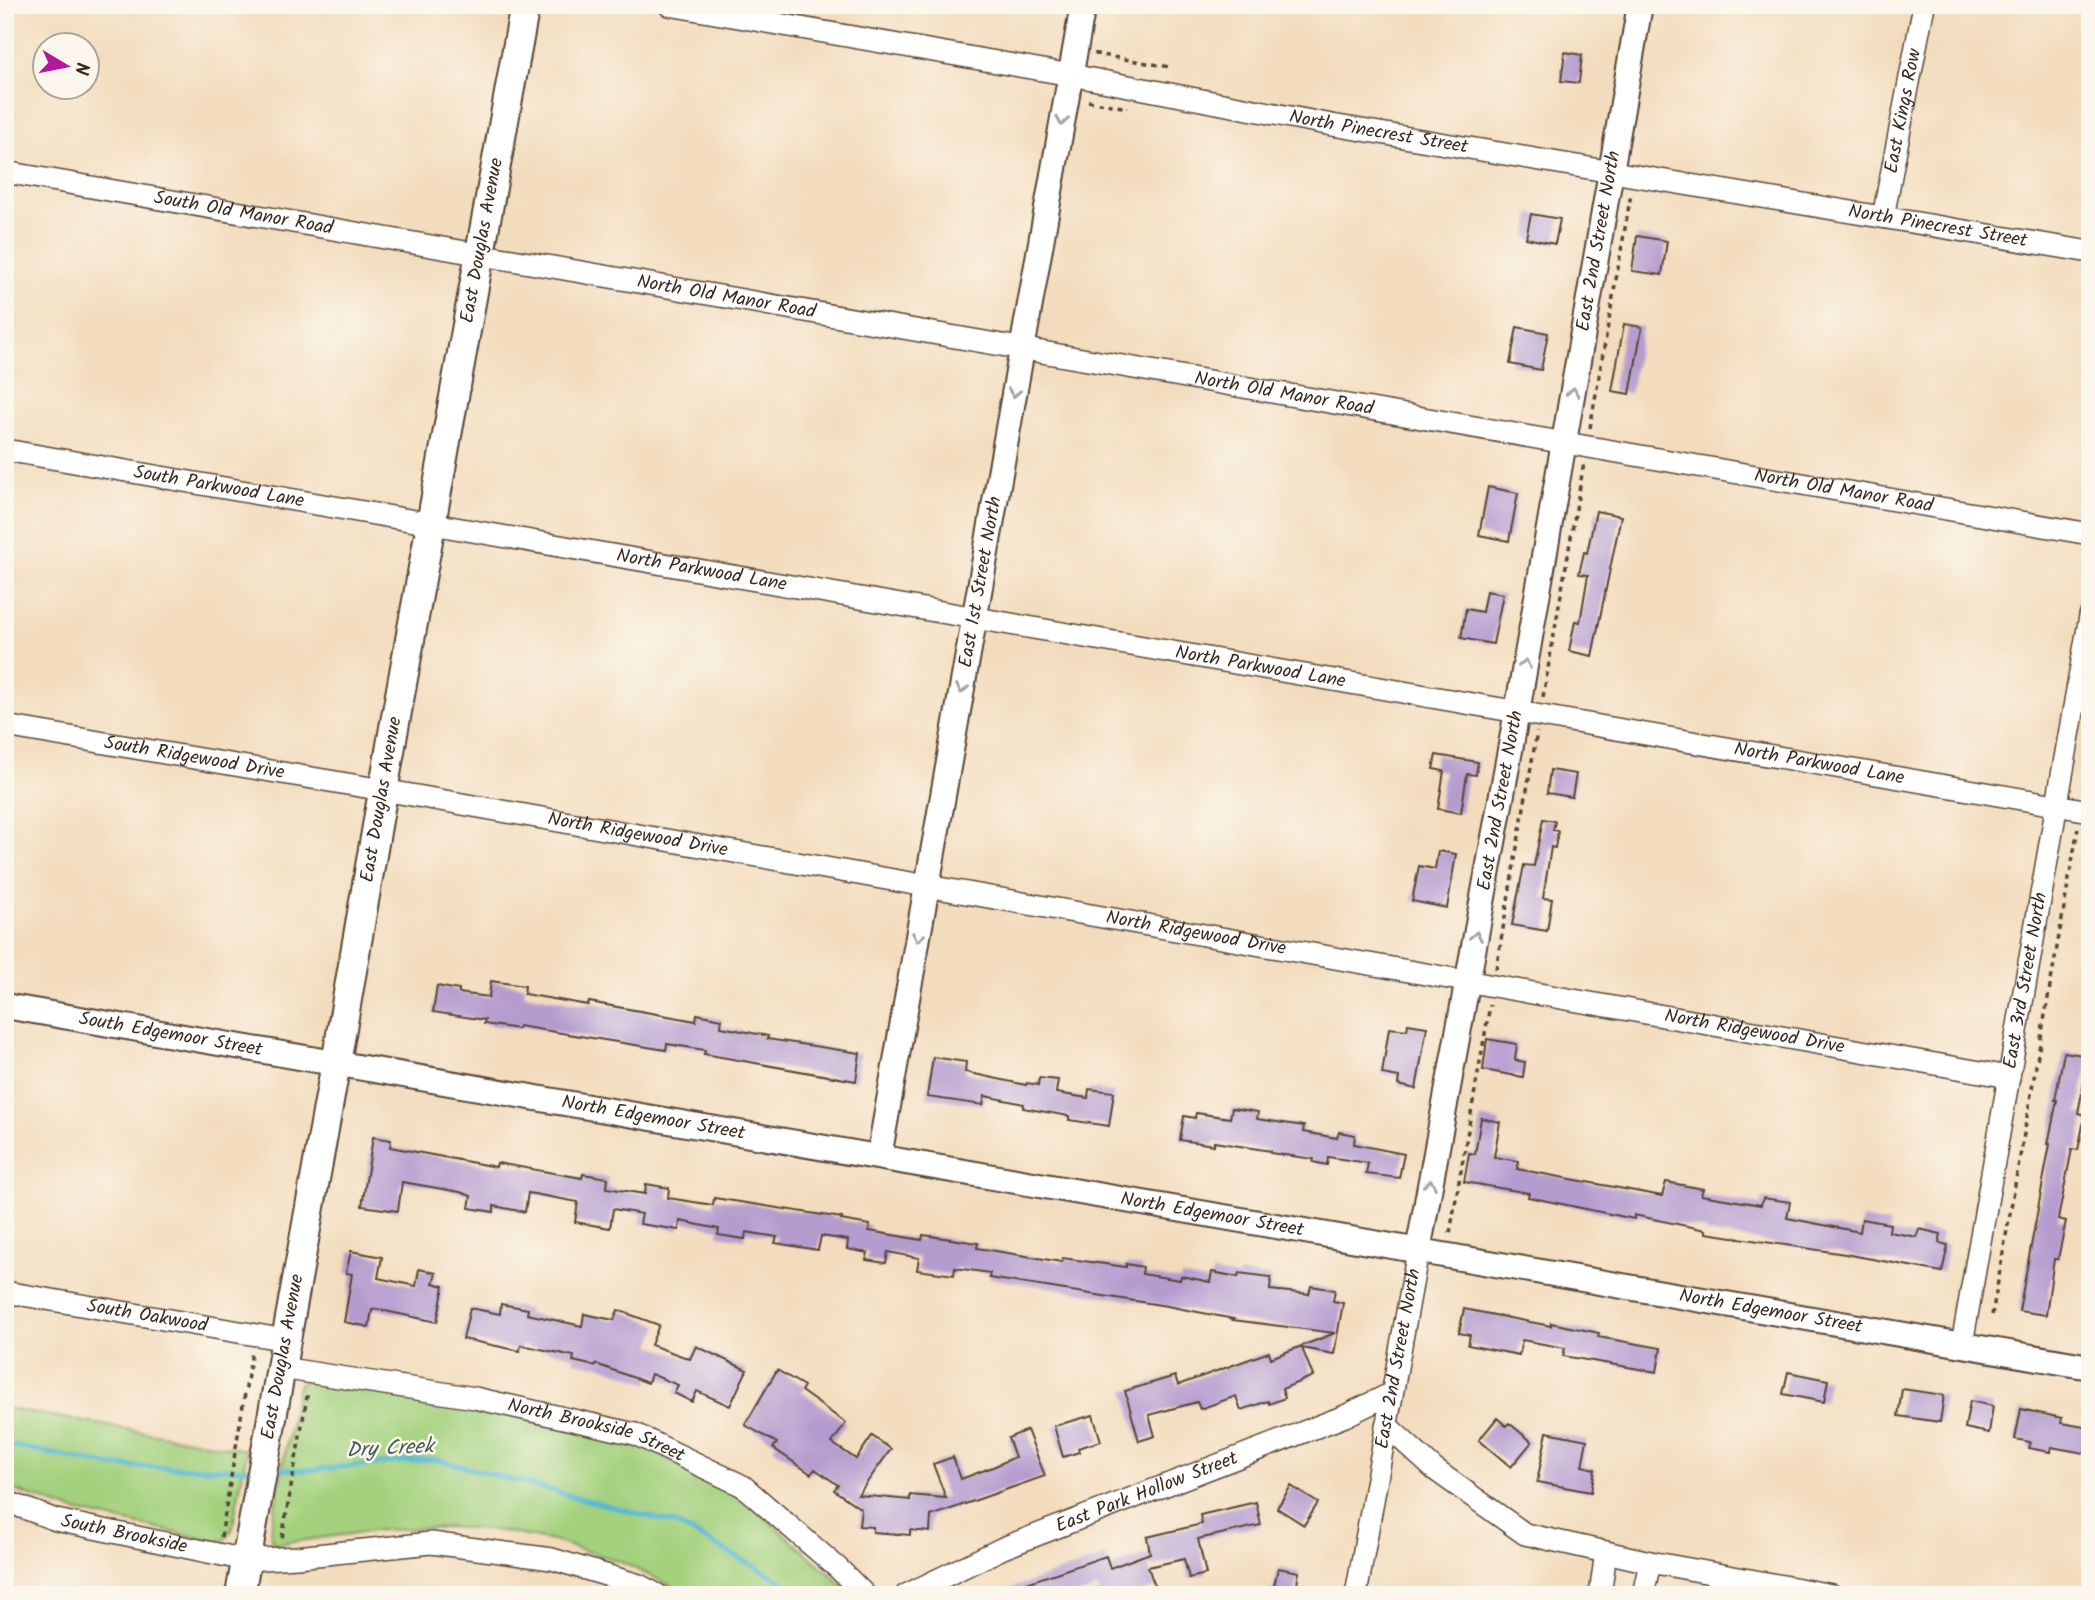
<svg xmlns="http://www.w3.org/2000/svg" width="2095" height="1600" font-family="Kalam,sans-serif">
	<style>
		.green { fill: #a4d17e; stroke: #707e4e; stroke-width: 2 }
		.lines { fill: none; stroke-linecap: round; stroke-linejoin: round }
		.stream { stroke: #52b7d1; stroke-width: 5 }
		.building { fill: #b59ccf }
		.minor-casing { stroke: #574536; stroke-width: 24 }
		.tertiary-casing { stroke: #574536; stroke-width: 28 }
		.secondary-casing { stroke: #574536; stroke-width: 32 }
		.path { stroke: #574536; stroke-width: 3.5; stroke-dasharray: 5 5; stroke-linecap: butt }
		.minor { stroke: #fff; stroke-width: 21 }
		.tertiary { stroke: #fff; stroke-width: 24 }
		.secondary { stroke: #fff; stroke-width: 28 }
		.oneway { stroke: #a79f9a }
		.labels { text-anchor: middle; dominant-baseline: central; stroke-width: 5; stroke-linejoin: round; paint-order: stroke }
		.street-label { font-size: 19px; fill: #3b2a1e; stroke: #fbf7ec }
		.water-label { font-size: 21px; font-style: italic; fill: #435b5d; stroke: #fbf7ec }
	</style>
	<rect width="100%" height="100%" fill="#fbf7ec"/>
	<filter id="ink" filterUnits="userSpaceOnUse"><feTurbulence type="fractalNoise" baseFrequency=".0143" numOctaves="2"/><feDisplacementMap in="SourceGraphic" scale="14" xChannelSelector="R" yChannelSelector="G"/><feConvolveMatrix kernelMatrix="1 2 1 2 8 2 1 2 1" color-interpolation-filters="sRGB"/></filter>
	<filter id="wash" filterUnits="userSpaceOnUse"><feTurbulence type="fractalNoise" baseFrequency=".00686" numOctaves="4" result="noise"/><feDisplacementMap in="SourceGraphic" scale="28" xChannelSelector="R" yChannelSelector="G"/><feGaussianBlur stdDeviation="1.57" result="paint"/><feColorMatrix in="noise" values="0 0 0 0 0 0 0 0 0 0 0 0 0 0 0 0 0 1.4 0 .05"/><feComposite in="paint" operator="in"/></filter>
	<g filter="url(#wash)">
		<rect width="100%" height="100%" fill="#f3dcbd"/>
		<!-- green -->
		<path class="green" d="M307,1380L540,1419L648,1448L746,1501L854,1595H691L619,1561L553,1541L500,1531L450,1527L380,1530L275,1544L271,1538V1528L297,1389L300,1383Z
			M5,1408L247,1450L232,1530L225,1540H210L75,1511L5,1487Z"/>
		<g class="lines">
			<!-- stream -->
			<path class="stream" d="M5,1444L112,1466L252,1469
				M273,1469L308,1470L435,1459L676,1524L780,1580L792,1595"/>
		</g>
		<g id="blocks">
			<!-- building -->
			<path class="building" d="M1565,52L1582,55L1579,83L1561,81Z
				M1531,214L1560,219L1555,244L1526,238Z
				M1637,236L1667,241L1662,275L1632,271Z
				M1624,324L1642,327L1630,394L1612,391Z
				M1517,327L1548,333L1541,370L1510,364Z
				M1488,487L1518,493L1509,541L1479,535Z
				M1596,511L1621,516L1592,656L1569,651L1575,621L1580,622L1588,575L1579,574L1584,552L1587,553Z
				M1486,591L1503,594L1493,644L1461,638L1466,609L1482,612Z
				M1436,755L1478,762L1476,775L1467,774L1461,813L1438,809L1444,771L1433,769Z
				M1550,770L1576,774L1572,797L1547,793Z
				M1543,819L1555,821L1553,830L1558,831L1555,848L1551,847L1543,898L1552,899L1547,931L1512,925L1524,865L1534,866Z
				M1438,851L1456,854L1447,908L1412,901L1419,866L1435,869Z
				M491,981L525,986L524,994L588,1005L589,1002L696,1021L697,1014L722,1019L721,1027L768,1036L767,1039L860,1053L856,1081L704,1054L705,1050L667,1044L666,1050L519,1026L518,1029L484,1024L485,1020L433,1012L437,986L459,990V993L489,997Z
				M1408,1024L1427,1027L1416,1089L1398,1085L1399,1077L1382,1074L1389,1028L1407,1030Z
				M1487,1039L1517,1044L1515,1060L1525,1062L1523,1077L1483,1070Z
				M2064,1052L2089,1056L2078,1113L2085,1115L2078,1150L2072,1149L2058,1219L2066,1221L2058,1259H2054L2046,1315L2019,1311L2050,1144H2048L2057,1100H2055Z
				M933,1057L966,1062L965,1072L1026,1085L1027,1083L1038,1085L1039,1078L1058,1080L1056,1093L1088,1098L1089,1089L1114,1092L1109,1126L1069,1120V1116L1023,1108L1024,1104L985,1096L983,1105L927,1097Z
				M1232,1108L1258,1112L1257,1119L1304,1126L1303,1132L1337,1138L1339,1132L1355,1135L1354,1144L1404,1154L1399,1178L1366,1174L1368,1163L1328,1157L1327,1165L1313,1162L1314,1159L1270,1153L1271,1151L1214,1142V1145L1180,1140L1184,1116L1195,1118L1196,1113L1230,1118Z
				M1481,1118L1500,1122L1494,1157L1519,1161L1517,1169L1662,1196L1666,1182L1703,1189L1701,1195L1761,1205L1763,1198L1790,1202L1787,1218L1860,1232L1862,1219L1890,1224L1889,1232L1917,1237L1919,1229L1941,1234L1939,1243L1948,1245L1942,1272L1845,1254L1706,1233V1230L1634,1215V1219L1528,1197L1529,1193L1464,1182L1469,1153L1475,1154Z
				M373,1137L391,1140L390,1147L496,1167L497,1163L582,1178L583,1174L608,1178L607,1188L645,1194L646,1184L669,1188L668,1198L713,1205L714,1198L842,1218L841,1220L870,1225L869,1231L922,1240L923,1235L978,1243L977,1248L1062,1262L1063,1258L1126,1267V1264L1143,1267L1142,1274L1180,1280L1181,1276L1210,1282L1212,1272L1238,1277L1239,1273L1271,1277L1270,1290L1309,1294L1311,1286L1335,1290L1333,1301L1343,1303L1334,1354L1302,1348L1313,1376L1282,1389L1285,1398L1269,1404L1268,1401L1241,1410L1236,1396L1200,1409L1197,1402L1149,1415L1155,1436L1139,1441L1125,1391L1175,1376L1178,1385L1269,1352L1271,1358L1335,1333L1233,1320L1234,1319L1167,1306L989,1278L990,1273L955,1268L954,1275L917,1270L919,1258L888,1252L886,1263L866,1260L868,1253L847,1249L848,1240L821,1236L818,1250L775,1243L777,1237L746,1232L745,1239L718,1235L719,1229L680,1221L679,1230L640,1224L642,1214L613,1209L610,1228L575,1222L578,1202L528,1193L525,1212L494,1206V1212L469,1208L471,1196L460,1192L402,1182L398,1211L362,1206Z
				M351,1251L382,1257L378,1278L416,1286L419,1269L436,1273L433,1283L444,1286L437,1322L376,1309L372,1310L369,1327L344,1322L352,1274L346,1273Z
				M501,1304L528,1309L527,1314L582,1326L584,1314L614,1320L618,1310L659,1325L651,1345L690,1359L696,1346L747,1370L730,1406L697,1391L692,1402L674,1393L678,1385L651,1374L648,1383L596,1364L595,1366L573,1361L574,1356L521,1345L520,1351L463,1339L470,1308L500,1314Z
				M1464,1309L1551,1326V1323L1599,1333L1598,1337L1661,1348L1657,1372L1563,1356L1565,1348L1522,1340L1519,1355L1468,1345L1470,1335L1459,1333Z
				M777,1370L804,1386L801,1391L846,1423L832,1443L856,1459L872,1436L891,1449L858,1495L910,1500V1495L946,1498L933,1464L953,1457L961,1479L993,1467L1015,1457L1008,1438L1027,1430L1045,1476L931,1516L930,1532L910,1530V1535L873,1532V1527L859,1526L861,1509L834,1490L838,1485L815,1469L811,1474L773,1448L777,1443L745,1425Z
				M1788,1372L1828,1380L1824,1402L1783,1394Z
				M1902,1389L1944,1395L1940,1422L1898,1416Z
				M1970,1401L1993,1406L1989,1433L1965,1428Z
				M2021,1409L2062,1418L2061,1423L2090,1428V1454L2051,1447L2050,1452L2028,1448L2030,1442L2015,1439Z
				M1093,1415L1101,1441L1078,1448L1079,1452L1063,1457L1054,1426Z
				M1497,1418L1506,1426L1509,1423L1532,1442L1511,1467L1479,1440Z
				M1547,1432L1587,1440L1582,1466L1595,1469L1591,1492L1537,1482Z
				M1291,1486L1318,1503L1304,1525L1277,1508Z
				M1256,1502L1261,1525L1198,1539L1206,1574L1189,1578L1184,1559L1148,1567L1155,1587L1135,1595H1100L1098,1588L1078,1595H1000V1592L1106,1556L1110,1568L1150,1553L1147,1537L1202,1524L1200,1515Z
				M1278,1568L1299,1572L1295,1595H1272Z"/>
		</g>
	</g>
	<g filter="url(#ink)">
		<use href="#blocks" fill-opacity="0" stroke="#574536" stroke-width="2"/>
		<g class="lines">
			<!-- minor casing -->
			<g class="minor-casing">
				<g id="minor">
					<path id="s1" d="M669,5L1071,75L1332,125L2090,252"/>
					<path id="s2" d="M5,172L2090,534"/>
					<path id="s3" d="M1883,217L1924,5"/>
					<path id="s4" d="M5,450L2090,811"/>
					<path id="s5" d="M5,726L383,790L2009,1077"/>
					<path id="s6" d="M5,1292L286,1340"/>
					<path id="s7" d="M1962,1344L2090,616"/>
					<path id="s8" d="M281,1368L475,1398L635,1434L743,1486L839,1569L865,1595"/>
					<path d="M1386,1425L1434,1469L1525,1534L1650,1562L1832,1595"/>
					<path id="s9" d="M5,1501L56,1520L246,1560L297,1557L431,1543L552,1559L639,1585L658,1595"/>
					<path id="s10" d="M906,1595L1003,1548L1345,1416L1392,1393"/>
					<path id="s11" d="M1356,1595L1418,1251"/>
					<path d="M1600,1595L1606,1552"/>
					<path d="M1643,1595L1650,1562"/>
				</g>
			</g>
			<!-- tertiary casing -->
			<g class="tertiary-casing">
				<g id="tertiary">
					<path id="s12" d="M5,1006L2090,1367"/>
					<path id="s13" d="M879,1157L1083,5"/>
					<path id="s14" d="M1418,1251L1517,712L1640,5"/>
				</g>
			</g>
			<!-- secondary casing -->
			<g class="secondary-casing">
				<g id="secondary">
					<path id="s15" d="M240,1595L336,1063L394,728L525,5"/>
				</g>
			</g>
			<!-- path -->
			<path class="path" d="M1096,52V54L1170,67
				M1088,101L1128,108
				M1590,428L1631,194
				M1543,697L1584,463
				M2084,793L2090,760
				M1496,969L1537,732
				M1450,1233L1490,1005
				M1992,1315L2078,828
				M221,1537L252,1351
				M282,1538L308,1391"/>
			<!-- minor -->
			<use href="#minor" class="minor"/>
			<!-- tertiary -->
			<use href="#tertiary" class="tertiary"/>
			<!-- secondary -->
			<use href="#secondary" class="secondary"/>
		</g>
		<!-- one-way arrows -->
		<defs><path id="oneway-chevron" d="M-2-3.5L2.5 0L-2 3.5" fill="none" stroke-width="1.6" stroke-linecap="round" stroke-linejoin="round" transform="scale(1.75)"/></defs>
		<g class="oneway">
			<use href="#oneway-chevron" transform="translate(1062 121) rotate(100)"/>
			<use href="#oneway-chevron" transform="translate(1573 392) rotate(-80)"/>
			<use href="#oneway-chevron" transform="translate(1014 393) rotate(100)"/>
			<use href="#oneway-chevron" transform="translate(1525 664) rotate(-80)"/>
			<use href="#oneway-chevron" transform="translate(962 689) rotate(100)"/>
			<use href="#oneway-chevron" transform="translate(1476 936) rotate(-80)"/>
			<use href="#oneway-chevron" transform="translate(918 937) rotate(100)"/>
			<use href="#oneway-chevron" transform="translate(1430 1184) rotate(-80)"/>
		</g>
	</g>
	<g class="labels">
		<!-- street labels -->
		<g class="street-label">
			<text stroke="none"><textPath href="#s3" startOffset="108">East Kings Row</textPath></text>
			<text stroke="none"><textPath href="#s1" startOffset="721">North Pinecrest Street</textPath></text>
			<text stroke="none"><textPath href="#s2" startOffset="242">South Old Manor Road</textPath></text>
			<text stroke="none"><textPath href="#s1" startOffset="1288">North Pinecrest Street</textPath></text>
			<text stroke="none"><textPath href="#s15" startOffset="1376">East Douglas Avenue</textPath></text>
			<text stroke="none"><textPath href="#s14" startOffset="1026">East 2nd Street North</textPath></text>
			<text stroke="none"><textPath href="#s2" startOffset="732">North Old Manor Road</textPath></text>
			<text stroke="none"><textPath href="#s2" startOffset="1298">North Old Manor Road</textPath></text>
			<text stroke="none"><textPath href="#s4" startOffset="217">South Parkwood Lane</textPath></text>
			<text stroke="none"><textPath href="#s2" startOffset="1866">North Old Manor Road</textPath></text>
			<text stroke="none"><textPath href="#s4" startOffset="707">North Parkwood Lane</textPath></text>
			<text stroke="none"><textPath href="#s13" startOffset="584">East 1st Street North</textPath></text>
			<text stroke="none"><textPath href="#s4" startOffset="1274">North Parkwood Lane</textPath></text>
			<text stroke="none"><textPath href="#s5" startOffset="192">South Ridgewood Drive</textPath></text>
			<text stroke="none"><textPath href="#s4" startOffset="1841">North Parkwood Lane</textPath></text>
			<text stroke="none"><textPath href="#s15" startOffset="808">East Douglas Avenue</textPath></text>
			<text stroke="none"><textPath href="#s14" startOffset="458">East 2nd Street North</textPath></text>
			<text stroke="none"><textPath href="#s5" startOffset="642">North Ridgewood Drive</textPath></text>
			<text stroke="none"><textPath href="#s5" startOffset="1209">North Ridgewood Drive</textPath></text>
			<text stroke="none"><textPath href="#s7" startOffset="369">East 3rd Street North</textPath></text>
			<text stroke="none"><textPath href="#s5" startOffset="1776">North Ridgewood Drive</textPath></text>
			<text stroke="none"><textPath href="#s12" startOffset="168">South Edgemoor Street</textPath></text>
			<text stroke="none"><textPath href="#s12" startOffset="658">North Edgemoor Street</textPath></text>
			<text stroke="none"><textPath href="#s12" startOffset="1225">North Edgemoor Street</textPath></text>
			<text stroke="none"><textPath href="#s12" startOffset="1792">North Edgemoor Street</textPath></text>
			<text stroke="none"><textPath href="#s6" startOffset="144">South Oakwood</textPath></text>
			<text stroke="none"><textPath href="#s15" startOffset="242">East Douglas Avenue</textPath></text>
			<text stroke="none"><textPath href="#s11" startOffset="240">East 2nd Street North</textPath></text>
			<text stroke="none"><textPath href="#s8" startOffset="322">North Brookside Street</textPath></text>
			<text stroke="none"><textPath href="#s10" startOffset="262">East Park Hollow Street</textPath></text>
			<text stroke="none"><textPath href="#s9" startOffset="124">South Brookside</textPath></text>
		</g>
		<!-- water labels -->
		<g class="water-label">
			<text transform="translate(390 1449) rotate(-3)">Dry Creek</text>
		</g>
	</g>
	<!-- margin -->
	<rect width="2095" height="1600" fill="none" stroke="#fbf7ec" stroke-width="28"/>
	<!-- north arrow -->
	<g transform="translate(66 66) rotate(100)"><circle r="33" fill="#fbf7ec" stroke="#aea59a" stroke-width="2"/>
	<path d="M0-5L12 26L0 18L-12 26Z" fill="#b5179e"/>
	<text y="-10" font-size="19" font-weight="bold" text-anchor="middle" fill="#3b2a1e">N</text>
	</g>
</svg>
